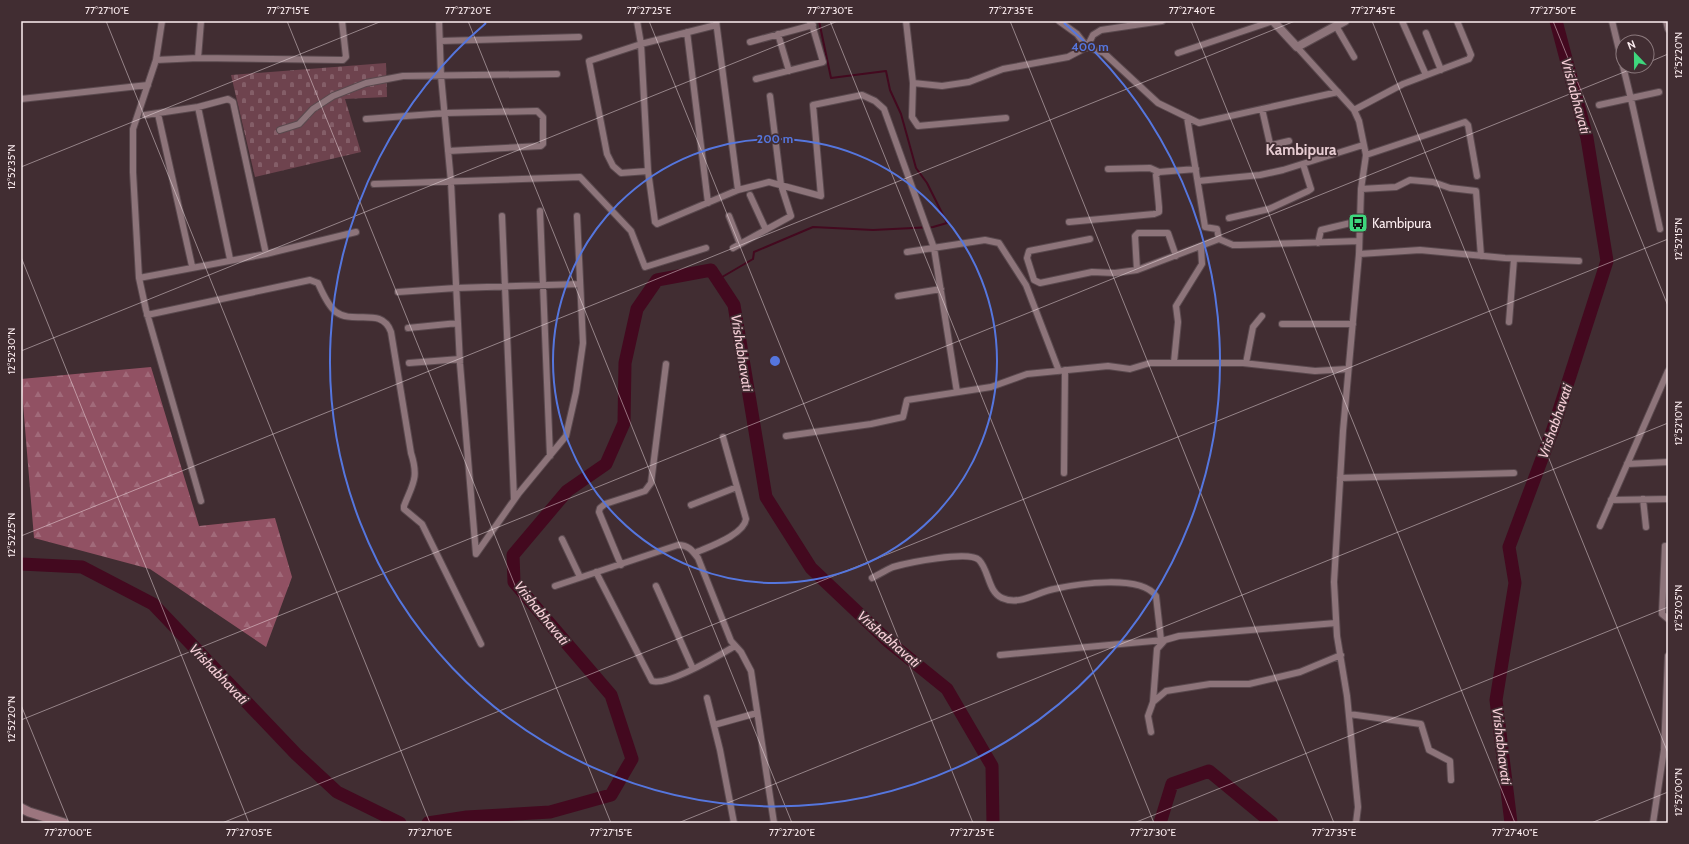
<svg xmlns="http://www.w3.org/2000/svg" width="1689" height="844" font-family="Cabin,sans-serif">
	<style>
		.forest { fill: url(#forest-firs) }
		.cemetery { fill: url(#cemetery-stones) }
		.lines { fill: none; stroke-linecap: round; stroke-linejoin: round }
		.stream { stroke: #43091f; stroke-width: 2 }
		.river { stroke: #43091f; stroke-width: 13 }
		.minor-casing { stroke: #5a494e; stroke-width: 8 }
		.tertiary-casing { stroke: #5a494e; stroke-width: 10 }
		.secondary-casing { stroke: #5a494e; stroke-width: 11 }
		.minor { stroke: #8d747a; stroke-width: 6 }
		.tertiary { stroke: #8d747a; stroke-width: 8 }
		.secondary { stroke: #9b757e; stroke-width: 9 }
		.ticks { fill: none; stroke: #fdeef1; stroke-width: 1; stroke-opacity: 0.45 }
		.ring { fill: none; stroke: #5576de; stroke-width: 2 }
		.labels { text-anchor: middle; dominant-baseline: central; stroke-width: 3.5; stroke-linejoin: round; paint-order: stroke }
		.poi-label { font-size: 13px; fill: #fdeef1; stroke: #412d32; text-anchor: start }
		.water-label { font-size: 14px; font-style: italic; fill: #f7cfd8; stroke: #412d32 }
		.quarter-label { font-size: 15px; font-weight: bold; fill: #e7ccd2; stroke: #412d32 }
		.centre { fill: #5576de; stroke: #412d32; stroke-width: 2 }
		.ring-label { font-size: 12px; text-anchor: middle; font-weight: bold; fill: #5576de; stroke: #412d32; stroke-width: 3.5; stroke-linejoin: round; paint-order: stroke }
		.neatline { fill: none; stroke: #fdeef1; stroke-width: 1.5 }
		.ticks-label { font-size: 10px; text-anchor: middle; fill: #fdeef1 }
	</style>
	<defs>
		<pattern id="forest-firs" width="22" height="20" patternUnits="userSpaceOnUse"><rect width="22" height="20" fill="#915163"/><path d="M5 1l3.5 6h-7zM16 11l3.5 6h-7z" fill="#a16a7a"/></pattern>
		<pattern id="cemetery-stones" width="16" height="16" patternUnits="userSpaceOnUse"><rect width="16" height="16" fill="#6e434e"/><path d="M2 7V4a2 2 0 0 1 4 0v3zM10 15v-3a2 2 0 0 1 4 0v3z" fill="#845e68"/></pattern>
	</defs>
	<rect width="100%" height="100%" fill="#412d32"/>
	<!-- forest -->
	<path class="forest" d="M151,367L199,526L275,518L292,577L266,647L150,569L34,538L21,379Z"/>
	<!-- cemetery -->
	<path class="cemetery" d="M386,63L387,97L345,99L361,152L255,177L231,75Z"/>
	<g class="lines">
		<!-- stream -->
		<path class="stream" d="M717,280L753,259L754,252L813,227L873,230L933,227L947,223L927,183L916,168L901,114L890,90L886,71L831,78L819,21"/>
		<!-- river -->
		<path class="river" d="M21,564L82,567L153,604L296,754L337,792L400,823
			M428,823L467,817L550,812L611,795L632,759L611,695L514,582L513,555L567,491L606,464L624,423L625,363L637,309L657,280L711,270L734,305L766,497L811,568L889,642L947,689L992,766L993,823
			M1160,823L1172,784L1209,771L1272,823
			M1511,823L1496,700L1515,583L1509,547L1553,429L1607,261L1587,138L1556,21"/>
		<!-- minor casing -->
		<g class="minor-casing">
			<path id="minor" d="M162,21L156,60L133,129V172L139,278L146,310L201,501
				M439,21L441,76L451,182L460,364L476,554L519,493L566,436L576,392L583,343L577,216
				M637,21L641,44L648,171L655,222L657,224L738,190L716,21
				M906,21L913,83L942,86L969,82L1003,69L1068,57L1087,47L1093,35L1101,30L1162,21
				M1059,21L1077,34L1087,47L1104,53L1158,103L1199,123L1338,92
				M1402,21L1426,75
				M1612,21L1631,99L1660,229
				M1666,21L1668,29
				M1336,26L1354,57
				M687,32L708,203
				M1426,33L1441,70
				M778,34L789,71
				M440,41L579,37
				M750,42L813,25L810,22
				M1297,47L1354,110L1359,121L1366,155L1361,189L1359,254L1343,431L1334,582L1337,636L1347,696L1358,807L1356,823
				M1178,53L1273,21
				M198,58L201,21
				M156,60L198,58L343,60L346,57L342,21
				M756,79L823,62L811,21
				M913,83L912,117L918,126L1006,118
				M21,99L148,85
				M1599,105L1659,92
				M198,107L230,259
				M1262,109L1270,144L1272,145L1289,141
				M1354,110L1403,84L1469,59L1471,55L1457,21
				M158,114L192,266
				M366,119L446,113L537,111L543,117V144L541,146L448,151
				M280,130L299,124L313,109L333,96L366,83L403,76L557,74
				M1366,155L1465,122L1468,125L1477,176
				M1108,169L1150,168L1159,172
				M648,171L621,173L613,166L607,154L589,61L641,44L716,25
				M1198,181L1260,175L1283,170L1363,145
				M374,184L580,177L631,231L645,267L706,248
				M1361,189L1396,187L1410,180L1433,182L1450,188L1476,191L1481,256
				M738,190L769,182L821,196L813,105L862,95L875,101L884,109L934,248L957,392
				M750,195L766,230
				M540,211L550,456
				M502,216L514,499
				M729,216L740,244
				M1229,218L1269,209L1308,191L1311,189L1310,186L1303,164
				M1069,222L1154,214L1159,212V207L1156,175L1159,172L1196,169
				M1090,239L1029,251L1027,258L1034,280L1040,283L1092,272L1115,273L1137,270L1219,239L1217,229L1205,227L1187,117
				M1219,239L1233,245H1240L1359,241
				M1318,243L1321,230L1359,221
				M733,248L791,216L781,185L770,96
				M907,252L985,240L999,243L1026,285L1059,371
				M266,254L356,232
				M1359,254L1420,250L1505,258L1579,261
				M1137,270L1135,236L1138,233H1168L1176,256
				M139,278L266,254L233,102L228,99L198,107L145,115
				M398,292L456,288L580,284
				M898,296L941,289
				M147,315L310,280L318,283C322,292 328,306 336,312C353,325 382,306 391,332L411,453C419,478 413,483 404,506V509L422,524L481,644
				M1509,322L1514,259
				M1282,324H1353
				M408,328L458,323
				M1174,362L1178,322L1176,306L1202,264L1201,247
				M409,363L460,359
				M1246,363L1253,327L1262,316
				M786,436L871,424L903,417L907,400L991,387L1027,374L1108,366L1130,369L1150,363H1243L1315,371L1348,369
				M1627,464L1668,462
				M1064,473L1065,370
				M1340,478L1514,473
				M1643,499L1646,527
				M1611,500L1668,499
				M691,505L737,487
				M1600,526L1668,371
				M562,539L580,577
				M1665,546L1662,614L1668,619
				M695,553C708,547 744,535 746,519L723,437
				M621,565L599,512L600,508L605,504L645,491L651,483L666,364
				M596,572L652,681C668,686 720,655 735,646
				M872,578C878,575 886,570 893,567C907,563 969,550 979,560C989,570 988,592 1002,598C1020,606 1037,592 1054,589C1077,584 1140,574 1156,596L1161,640
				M555,586L678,545C688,545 692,550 698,558L731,641L741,652L751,671L774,823
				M656,586L693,669
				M1000,655L1164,640
				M707,698L720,750L734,823
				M1153,702L1157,649L1165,640L1179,636L1336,623
				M1349,714L1421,724L1429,750L1450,761L1451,780
				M714,725L757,713
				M1151,732L1148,716L1153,702L1166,691L1210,684H1249L1300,672L1341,655
				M1653,823L1664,750L1668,656"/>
		</g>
		<!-- tertiary casing -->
		<g class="tertiary-casing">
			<path id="tertiary" d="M1273,21L1297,47L1345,21"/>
		</g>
		<!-- secondary casing -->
		<g class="secondary-casing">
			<path id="secondary" d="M21,808L29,812L64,823"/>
		</g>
		<!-- minor -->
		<use href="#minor" class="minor"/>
		<!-- tertiary -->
		<use href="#tertiary" class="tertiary"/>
		<!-- secondary -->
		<use href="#secondary" class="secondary"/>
	</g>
	<!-- ticks -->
	<path class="ticks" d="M106,21L430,823M287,21L611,823M468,21L792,823M649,21L973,823M830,21L1154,823M1010,21L1334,823M1191,21L1515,823M1372,21L1668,753M1553,21L1668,306M1647,63L1668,54M21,167L382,21M21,257L249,823M21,351L838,21M21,536L1295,21M21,705L69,823M21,720L1639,66M222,823L1668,239M678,823L1668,423M1134,823L1668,607M1591,823L1668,792"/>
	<!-- distance rings -->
	<g class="ring">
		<circle cx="775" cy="361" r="222"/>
		<path d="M1064 23A445 445 0 1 1 486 23"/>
	</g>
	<!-- icons -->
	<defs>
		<g id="bus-square" transform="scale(1)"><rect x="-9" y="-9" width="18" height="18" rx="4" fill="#3ed77d" stroke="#412d32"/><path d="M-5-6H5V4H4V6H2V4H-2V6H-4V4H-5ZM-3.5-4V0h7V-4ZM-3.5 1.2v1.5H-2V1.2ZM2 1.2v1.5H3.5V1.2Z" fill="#111"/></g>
	</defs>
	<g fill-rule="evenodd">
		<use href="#bus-square" x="1358" y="223"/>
	</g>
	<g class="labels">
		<!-- poi labels -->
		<g class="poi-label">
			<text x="1372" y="223">Kambipura</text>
		</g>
		<!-- water labels -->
		<g class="water-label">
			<text transform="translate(1576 96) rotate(75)">Vrishabhavati</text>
			<text transform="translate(742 353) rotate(81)">Vrishabhavati</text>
			<text transform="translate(1555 421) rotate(-71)">Vrishabhavati</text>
			<text transform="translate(542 613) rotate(51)">Vrishabhavati</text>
			<text transform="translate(889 639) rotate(41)">Vrishabhavati</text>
			<text transform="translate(219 674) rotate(46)">Vrishabhavati</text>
			<text transform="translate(1502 746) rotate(83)">Vrishabhavati</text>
		</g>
		<!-- quarter labels -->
		<g class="quarter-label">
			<text x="1301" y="150">Kambipura</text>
		</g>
	</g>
	<circle cx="775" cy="361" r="6" class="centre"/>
	<g class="ring-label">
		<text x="1090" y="51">400 m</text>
		<text x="775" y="143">200 m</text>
	</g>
	<!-- border -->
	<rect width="1689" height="844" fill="none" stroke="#412d32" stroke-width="44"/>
	<!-- north arrow -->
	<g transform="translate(1635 54) rotate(338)"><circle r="19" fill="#412d32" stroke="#8c7a7e"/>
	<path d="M0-3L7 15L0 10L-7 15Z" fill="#3ed77d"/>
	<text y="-6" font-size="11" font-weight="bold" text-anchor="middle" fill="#fdeef1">N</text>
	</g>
	<rect x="22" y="22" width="1645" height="800" class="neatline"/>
	<g class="ticks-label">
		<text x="107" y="14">77°27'10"E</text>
		<text x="288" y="14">77°27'15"E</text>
		<text x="468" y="14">77°27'20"E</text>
		<text x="649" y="14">77°27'25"E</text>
		<text x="830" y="14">77°27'30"E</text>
		<text x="1011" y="14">77°27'35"E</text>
		<text x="1192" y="14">77°27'40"E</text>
		<text x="1373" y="14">77°27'45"E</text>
		<text x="1553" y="14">77°27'50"E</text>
		<text transform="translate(1678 55) rotate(-90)" y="4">12°52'20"N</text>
		<text transform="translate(11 167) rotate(-90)" y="4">12°52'35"N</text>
		<text transform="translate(1678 239) rotate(-90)" y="4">12°52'15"N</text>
		<text transform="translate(11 351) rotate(-90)" y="4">12°52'30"N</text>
		<text transform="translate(1678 423) rotate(-90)" y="4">12°52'10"N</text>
		<text transform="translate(11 535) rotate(-90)" y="4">12°52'25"N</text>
		<text transform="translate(1678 608) rotate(-90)" y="4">12°52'05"N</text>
		<text transform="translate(11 719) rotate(-90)" y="4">12°52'20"N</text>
		<text transform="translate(1678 792) rotate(-90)" y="4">12°52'00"N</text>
		<text x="68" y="836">77°27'00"E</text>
		<text x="249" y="836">77°27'05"E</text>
		<text x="430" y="836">77°27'10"E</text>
		<text x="611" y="836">77°27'15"E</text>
		<text x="792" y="836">77°27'20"E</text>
		<text x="972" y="836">77°27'25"E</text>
		<text x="1153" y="836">77°27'30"E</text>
		<text x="1334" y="836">77°27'35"E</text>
		<text x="1515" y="836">77°27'40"E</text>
	</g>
</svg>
